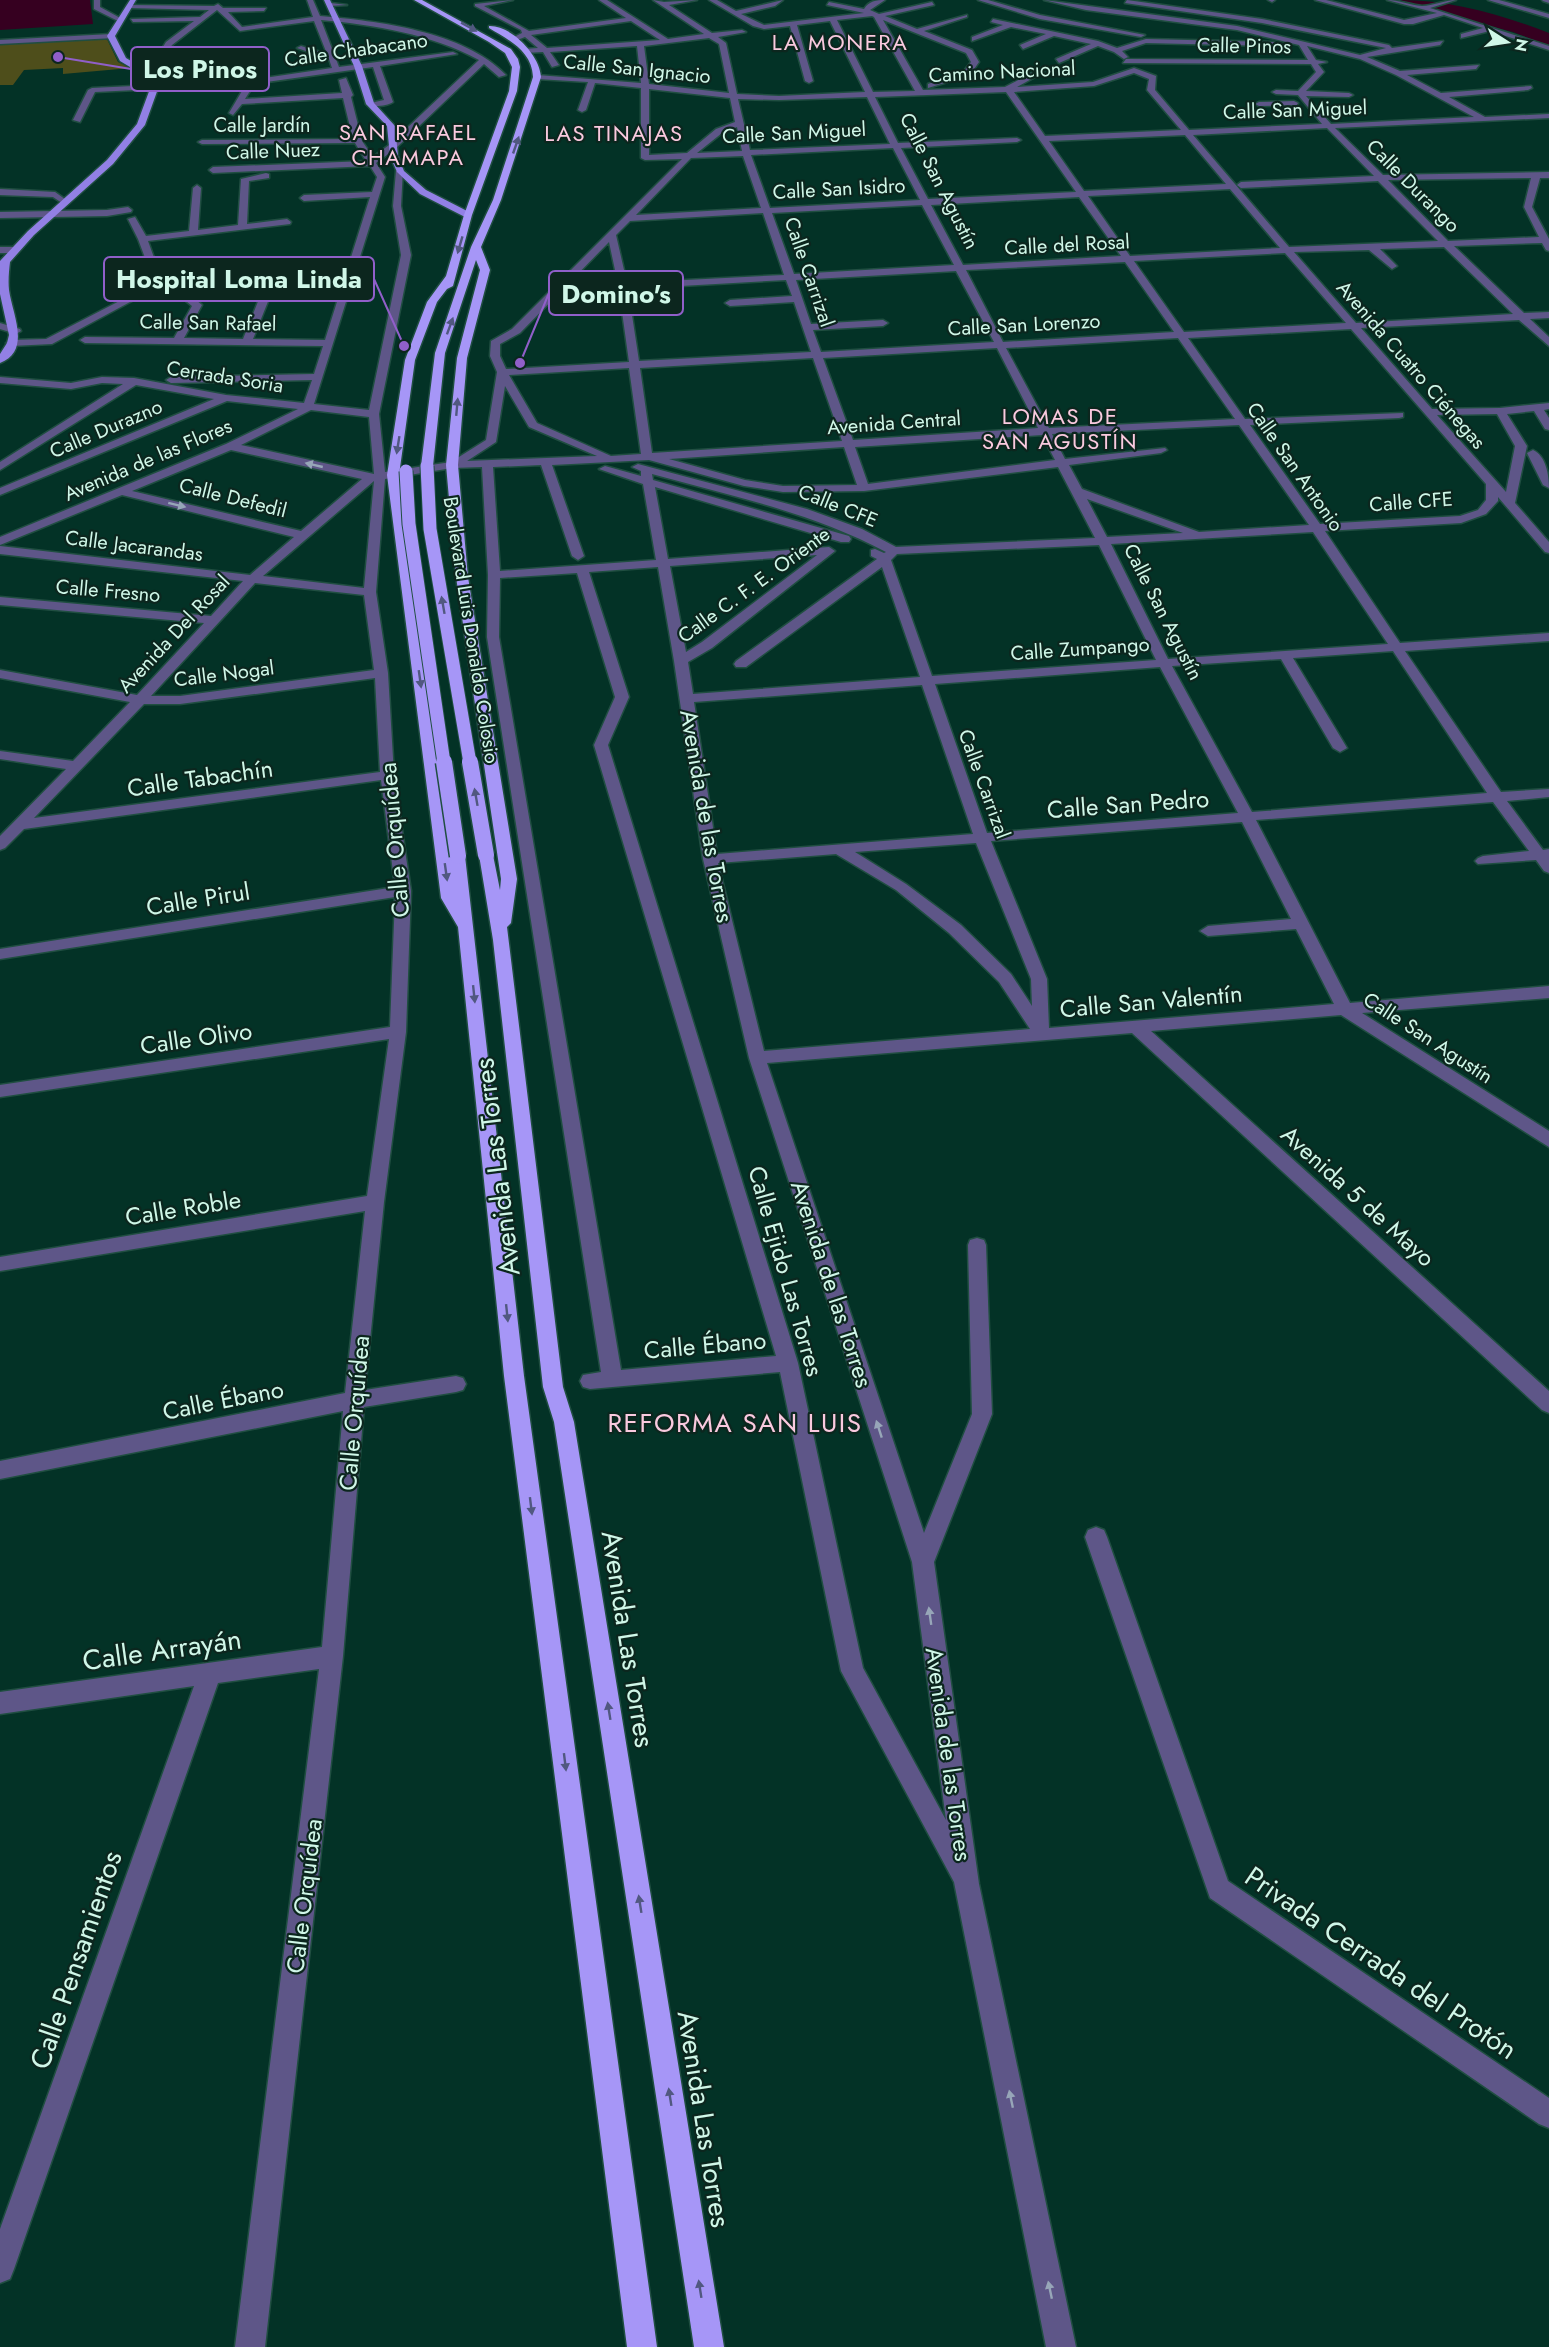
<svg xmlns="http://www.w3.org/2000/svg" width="1549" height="2347" font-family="Jost,sans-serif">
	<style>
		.green { fill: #4e4e1b }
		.water { fill: #360020 }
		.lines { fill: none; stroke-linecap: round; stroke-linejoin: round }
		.river { fill: #360020; fill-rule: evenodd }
		.minor-casing { stroke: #204e41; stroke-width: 3 }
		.major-casing { stroke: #204e41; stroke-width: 3 }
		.highway-casing { stroke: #204e41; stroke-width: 3 }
		.minor { fill: #5e5688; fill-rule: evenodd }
		.major { fill: #9280e5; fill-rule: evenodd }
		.highway { fill: #a696f7; fill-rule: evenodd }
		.highway-bridge-far1-casing { stroke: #204e41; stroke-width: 15; stroke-linecap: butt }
		.highway-bridge-casing { stroke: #204e41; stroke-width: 19; stroke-linecap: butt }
		.highway-bridge-far1 { stroke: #a696f7; stroke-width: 13 }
		.highway-bridge { stroke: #a696f7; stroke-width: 16 }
		.oneway { fill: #515880 }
		.oneway2 { fill: #97a6b8 }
		.labels { text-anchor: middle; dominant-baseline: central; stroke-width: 4.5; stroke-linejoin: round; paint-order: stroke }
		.far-street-label { font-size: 20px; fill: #d0f7e8; stroke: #0c261e }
		.far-neighbourhood-label { font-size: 22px; letter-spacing: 1.5px; fill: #facadf; stroke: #0c261e }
		.far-quarter-label { font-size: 22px; letter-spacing: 1.5px; fill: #facadf; stroke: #0c261e }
		.street-label { font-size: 24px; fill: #d0f7e8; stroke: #0c261e }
		.neighbourhood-label { font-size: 26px; letter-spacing: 1.5px; fill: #facadf; stroke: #0c261e }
		.near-street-label { font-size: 28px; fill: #d0f7e8; stroke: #0c261e }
		.leader { fill: none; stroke: #905fc9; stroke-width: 2 }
		.callout-dot { fill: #905fc9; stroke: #0c261e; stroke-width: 2 }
		.callout { fill: #0c261e; stroke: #905fc9; stroke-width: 2 }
		.callout-label { font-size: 26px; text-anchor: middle; font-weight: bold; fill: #d0f7e8 }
	</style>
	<rect width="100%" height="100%" fill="#033226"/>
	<!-- green -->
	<path class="green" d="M100,38L107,39L118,62L131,68L63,74V68L24,70L13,85H0V43Z"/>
	<!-- water -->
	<path class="water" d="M0,0H90L93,24L0,30Z"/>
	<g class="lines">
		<!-- river -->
		<path class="river" d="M1401,0C1450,0 1503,15 1549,33V46L1513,32L1404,4Z"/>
		<!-- minor casing -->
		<g class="minor-casing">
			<path id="minor" d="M94,0H100V7L122,19V21H118L94,9Z
				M307,0H313L320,16C377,21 464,31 506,75L499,77L484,64L395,149L376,163L385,177L314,404L369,410L401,255L393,206L396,171L403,169L401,206L411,255L379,414L385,472L451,462L486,440L497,372L490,356L491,341L512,329L682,159L645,160L641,158V88L595,83L586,110L582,112L578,110L588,82L537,79L533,77L537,75L641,83L637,46L550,52L559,65L552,67L543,52L524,53V49L538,48L525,37L512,42V38L522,33L521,30L475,6V4L513,0L484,6L529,31L626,18L599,0H607L668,39L704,34L653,0L664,2L697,0L669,5L712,33L742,30L746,32L718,37L726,43L737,94L779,96L865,92L830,21L797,25L813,81L809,83L805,81L790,26L764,29L753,26L709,0H717L736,11L783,0L775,6L741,14L764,25L864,13L827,5L829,2L864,9C869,1 876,0 885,0L870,10L879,14L932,2L934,5L885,16L917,29L967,15V17L924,31L972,50L979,62L970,75L928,88V84L964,71L971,62L966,53L883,20L923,90L1005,87L1041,68L1044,72L1017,87L1093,82L1134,68L1156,76L1155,90L1189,130L1322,124L1298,95L1276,94L1272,92L1276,90L1298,91L1316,72L1311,64L1123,63L1126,59L1308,60L1299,45L1237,30L1086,10L1044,0L1237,26L1360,55L1386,48L1262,23L1125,3L1127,0L1262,19L1389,45L1392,48L1443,41L1440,45L1367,57L1400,71L1479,65L1476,69L1407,75L1441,93L1531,86L1532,88L1528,90L1449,97L1485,117L1549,114V118L1335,128L1383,175L1549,172V178H1540L1532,207L1549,239V251L1546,250L1542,243L1454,246L1524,313L1549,312V318L1530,319L1549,337V346L1519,320L1361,328L1432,409L1500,408L1549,403V409L1544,410L1549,418V430L1545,429L1534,411L1507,414L1527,446L1515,503L1549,542V553L1545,552L1498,497V501L1486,514L1461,523L1325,531L1400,643L1549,633V641L1405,651L1501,792L1549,789V797L1507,801L1543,850L1549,849V873L1544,871L1536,860L1478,864L1475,861L1478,858L1483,856L1529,851L1493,802L1256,820L1350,1003L1549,986V998L1362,1013L1549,1131V1147L1341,1015L1151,1031L1549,1391V1413L1542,1410L1132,1033L767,1063L924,1533L972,1414L968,1245L970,1240L977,1238L984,1240L986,1245L992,1414L934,1562L979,1884L1076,2347H1046L954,1882L841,1671L780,1372L590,1389L583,1387L580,1381L583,1375L601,1372L487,637L488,575L482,467L452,468L385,479L376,592L388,673L394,775L411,891L406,1032L384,1202L365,1390L456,1376L463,1378L466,1384L463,1390L456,1392L364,1407L343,1656L265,2347H235L319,1669L218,1683L14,2269L10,2279L0,2283V2229L194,1686L0,1714V1692L322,1647L343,1411L0,1479V1461L345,1393L365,1211L0,1271V1257L367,1196L389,1039L0,1097V1085L390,1027L395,897L0,959V949L395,887L381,780L24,829L5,848L0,850V836L66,769L0,759V751L73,761L130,702L0,678V670L137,695L204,623L0,605V597L211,616L243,581L0,554V546L250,575L294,537L122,495L0,545V537L226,444L298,409L227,401L0,495V488L214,399L136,385L0,470V462L123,384L102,383L71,389L0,383V377L71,383L102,377L134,378L226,395L304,403L312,380L171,383L166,380L171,377L314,374L323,346L85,343L80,340L85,337L174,338L192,306L150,271L138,239L128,219L135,217L146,236L189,231L193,188L197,185L201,188L198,230L238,225L241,179L266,173L269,174V178L249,181L247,224L287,219L291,222L290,224L148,241L157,266L213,262L218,265L213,268L161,271L202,305L184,338L243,339L267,279L272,276L277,279L253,339L325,340L370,197L304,201L300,198L304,195L372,192L377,177L370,166L213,173L209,170L213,167L366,161L355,143L202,144L198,142L202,140L353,139L343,98L242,104L233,115L229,113L242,91L239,85L95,92L80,122L73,120L88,90L92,88L236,81L222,69L192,53L195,49L227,66L243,81L332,68L329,59L297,48L301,46L327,54L314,21L240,31L217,10L172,45L151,77H145L166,42L194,21L133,22L131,19L200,17L209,10L129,8L127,5L214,6L218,4L223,8H266L264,11L228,12L242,27L313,17ZM872,16L874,17L915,91L873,92L837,20ZM321,20C375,25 431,34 479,60L389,145L373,157L362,141L351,97L353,95L346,78L339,80L342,93L245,99L250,91L246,85L373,67L384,100L366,104C372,108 387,106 393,102L380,66L457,54L453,52L339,67ZM631,21L660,40L547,48L531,35ZM709,38L719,44L729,93L649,84L644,46ZM1307,46L1360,59L1396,75L1474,117L1331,124L1306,96L1349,97L1353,95L1349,93L1306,91L1324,72L1318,64L1327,62L1316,60ZM1134,73L1149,79L1147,90L1181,130L1045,136L1014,92L1094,86ZM649,89L730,98L735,122L716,129L687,153L649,155ZM1006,92L1076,192L928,199L901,148L1017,142L1021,140L1017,138L898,143L875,97ZM867,97L890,144L750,150L738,99L779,100ZM737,127L742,151L697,153L722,133ZM1327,128L1374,176L1241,182L1237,185L1241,188L1378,181L1438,241L1289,247L1193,135ZM1185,135L1226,184L1084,191L1049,141ZM893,148L920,200L770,208L751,155ZM743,156L761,208L636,215L691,158ZM1531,178L1524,207L1539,237L1448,241L1388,180ZM1230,189L1280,248L1130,256L1088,196ZM1079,197L1121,256L963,265L931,205ZM922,205L954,265L794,274L772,213ZM763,213L784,275L627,283L616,235L630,221ZM609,242L618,284L565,287ZM1444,247L1513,314L1356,323L1294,252L1369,250L1392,269L1397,266L1380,249ZM1285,253L1346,323L1184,332L1134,261ZM1125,262L1174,332L1003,342L966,270ZM956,271L994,342L821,352L813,330L883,326L888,323L883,320L811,324L796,280ZM786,280L792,296L730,300L725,303L730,306L794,302L811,352L639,361L628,289ZM619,290L629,362L506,369L500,356V344L520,333L559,293ZM1351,329L1486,484V500L1478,510L1460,516L1320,524L1250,425L1399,418L1403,417V413L1245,419L1188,338ZM1178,338L1235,419L1049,428L1006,348ZM997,348L1038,428L853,440L823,358ZM813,358L842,441L652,453L640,368ZM629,368L641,454L611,456L537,423L509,375ZM505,386L529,427L597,456L467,461L496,442ZM311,410L369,417L374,474L241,445ZM1497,414L1515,446L1506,492L1437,415ZM1239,425L1309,525L1199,532L1082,489L1069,465L1161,453L1167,450L1165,448L1065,459L1052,434ZM1042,435L1055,460L868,484L855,447ZM844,447L857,485L783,486L745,480L669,459ZM231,450L362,479L301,531L132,491ZM649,460L744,486L783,492L864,491L1058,467L1095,538L896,547L862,529L807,509L638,464L632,467L641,471V476L605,466L599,469L643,484L656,560L500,571L493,467L541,465L572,556L578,560L584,556L552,465ZM652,474C732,496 813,513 886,552L884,553L875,549L871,550V556L877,559L736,661L734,664L736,667H746L882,567L920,677L693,694L688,662L712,648L835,551L829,547L668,559L655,487L841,542H849L851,539L849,536L653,480ZM374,481L364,588L263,576ZM1087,499L1183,533L1107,537ZM1313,532L1388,644L1168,659L1111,544ZM1099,545L1156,660L932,676L891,560L897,554ZM817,555L702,642L686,652L670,566ZM658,567L674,661L703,859L749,1058L912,1562L946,1820L863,1668L798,1363L608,745L629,697L589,572ZM577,573L615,697L594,745L776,1356L621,1370L499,637L500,578ZM255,583L364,595L374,670L180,696H151ZM1393,651L1487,793L1252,812L1172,666L1281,659L1333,748L1340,752L1347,748L1293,658ZM1160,667L1238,813L987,833L935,684ZM375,678L380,772L34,818L144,704H180ZM922,685L973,834L717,854L694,702ZM1242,822L1291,919L1208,926L1200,931L1208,936L1296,929L1334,1004L1049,1028L1047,979L991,841ZM976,843L1031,979L1032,1006L1011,974L961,925L906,884L855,852ZM836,854L896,890L949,933L999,982L1030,1029L764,1051L718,863Z
				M978,0H988L1040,15L1145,35L1141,37L1040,19Z
				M1268,0H1275L1272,2Z
				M1315,0H1326L1404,20L1437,13L1387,0C1399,0 1410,5 1422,6C1433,6 1445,0 1456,0L1430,8L1549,46V50L1490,31L1461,38V34L1483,28L1444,15L1413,24H1404Z
				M1488,0H1499L1549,14V18Z
				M1542,0H1549V3L1543,1Z
				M331,3L347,5L329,6Z
				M993,19L1098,41L1117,48L1146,39L1273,42L1277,44L1273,46L1146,43L1122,51L1128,57L1124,59L1114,52L1098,46L1059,63L1056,59L1091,44L1054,36L1023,49L1020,45L1046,34L1011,27L972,41V37L1003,25L991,22Z
				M111,34L114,38L0,44V40Z
				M1294,101L1298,103L1297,105L1259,106L1255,104L1259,102Z
				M0,189L55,192L69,202L65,205L53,197L0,195Z
				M128,207L132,210L131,212L107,216L0,218V212L107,210Z
				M0,247H14L19,250L14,253H0Z
				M135,293L143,295L52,344L11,346L6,343L11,340L46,339Z
				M0,323L20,329L21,331L16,334L0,329Z
				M1533,450C1546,456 1549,475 1549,488L1543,485L1527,453Z
				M1096,1527L1104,1530L1107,1537L1228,1881L1549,2098V2128L1539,2124L1210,1898L1085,1537L1088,1530Z"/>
		</g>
		<!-- major casing -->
		<g class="major-casing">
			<path id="major" d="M130,0H136L115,36L126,58L151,73L159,86L145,125L113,164L34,235L10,262C9,271 8,281 9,290C12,313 32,351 0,363V354L7,343L9,335L0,294V261L28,231L107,160L137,124L151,86L145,76L120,61L107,36Z
				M324,0H330L362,66L374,103L395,126L398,156L404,171L426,190L471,213V217H465L420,194L397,172L390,156L387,126L366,104L354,66Z"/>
		</g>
		<!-- highway casing -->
		<g class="highway-casing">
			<path id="highway" d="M414,0H422L511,49L518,59L520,67L517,91L472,215L453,286L447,289L437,302L415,360L399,475L451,855L458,851L465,856L524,1376L657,2347H627L504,1376L458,927L441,898L387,475L405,360L427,302L446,276L464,215L509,91L512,67L505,53L489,42Z
				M489,26C511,25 540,55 541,77L501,200L481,247L490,270L467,358L458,465L468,577L517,879L511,923L507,927L563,1387L574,1422L724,2347H694L554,1422L543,1387L493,940L479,855L486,850L493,855L500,890L501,879L456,577L446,465L457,358L480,270L476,260L445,353L433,466L427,469L421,466L435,353L471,247L493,200L533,77C532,51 509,40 489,28Z"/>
		</g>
		<!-- minor -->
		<use href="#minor" class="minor"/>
		<!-- major -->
		<use href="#major" class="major"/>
		<!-- highway -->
		<use href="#highway" class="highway"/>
		<!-- highway-bridge-far1 casing -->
		<g class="highway-bridge-far1-casing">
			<path id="highway-bridge-far1" d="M427,466L430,529L470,763
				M406,471L409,524L444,763"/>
		</g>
		<!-- highway-bridge casing -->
		<g class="highway-bridge-casing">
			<path id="highway-bridge" d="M444,762L458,856
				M470,762L486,855"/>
		</g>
		<!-- highway-bridge-far1 -->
		<use href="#highway-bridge-far1" class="highway-bridge-far1"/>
		<!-- highway-bridge -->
		<use href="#highway-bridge" class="highway-bridge"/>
	</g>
	<!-- one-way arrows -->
	<defs><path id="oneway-solid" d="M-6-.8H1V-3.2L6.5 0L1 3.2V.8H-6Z" transform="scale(1.5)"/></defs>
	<g class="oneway">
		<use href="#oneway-solid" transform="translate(469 27) rotate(29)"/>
		<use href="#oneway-solid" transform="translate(516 145) rotate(-71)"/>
		<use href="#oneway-solid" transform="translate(460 245) rotate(106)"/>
		<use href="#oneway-solid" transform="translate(450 326) rotate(-70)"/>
		<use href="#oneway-solid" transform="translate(457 407) rotate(-85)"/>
		<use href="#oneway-solid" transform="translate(398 445) rotate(99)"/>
		<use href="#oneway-solid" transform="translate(443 605) rotate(-100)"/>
		<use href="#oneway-solid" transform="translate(420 679) rotate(82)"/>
		<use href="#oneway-solid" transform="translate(476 797) rotate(-100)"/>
		<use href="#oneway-solid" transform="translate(446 872) rotate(82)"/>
		<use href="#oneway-solid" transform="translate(474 994) rotate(84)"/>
		<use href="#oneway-solid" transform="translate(507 1313) rotate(84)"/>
		<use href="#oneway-solid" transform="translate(531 1506) rotate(83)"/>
		<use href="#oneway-solid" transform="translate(609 1711) rotate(-99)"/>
		<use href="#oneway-solid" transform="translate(565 1762) rotate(83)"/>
		<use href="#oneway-solid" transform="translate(640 1904) rotate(-99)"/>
		<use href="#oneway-solid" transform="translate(670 2097) rotate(-99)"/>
		<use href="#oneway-solid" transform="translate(700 2289) rotate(-99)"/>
	</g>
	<g class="oneway2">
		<use href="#oneway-solid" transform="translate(314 465) rotate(-167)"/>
		<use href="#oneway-solid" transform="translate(177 505) rotate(14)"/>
		<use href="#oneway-solid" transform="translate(879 1429) rotate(-108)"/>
		<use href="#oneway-solid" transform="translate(930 1616) rotate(-98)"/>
		<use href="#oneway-solid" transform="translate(1011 2099) rotate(-102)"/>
		<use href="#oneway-solid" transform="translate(1050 2290) rotate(-102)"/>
	</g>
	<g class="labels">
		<!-- far-street labels -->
		<g class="far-street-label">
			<text transform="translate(1244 46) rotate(1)">Calle Pinos</text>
			<text transform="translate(356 50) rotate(-8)">Calle Chabacano</text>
			<text transform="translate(637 69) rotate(6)">Calle San Ignacio</text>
			<text transform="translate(1002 72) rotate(-3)">Camino Nacional</text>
			<text transform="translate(1295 110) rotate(-2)">Calle San Miguel</text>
			<text x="262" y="125">Calle Jardín</text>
			<text transform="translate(794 133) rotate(-3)">Calle San Miguel</text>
			<text transform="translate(273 151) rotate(-2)">Calle Nuez</text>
			<text transform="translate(939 181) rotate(63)">Calle San Agustín</text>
			<text transform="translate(1413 186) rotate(45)">Calle Durango</text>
			<text transform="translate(839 189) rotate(-3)">Calle San Isidro</text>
			<text transform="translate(1067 245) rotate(-3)">Calle del Rosal</text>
			<text transform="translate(809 272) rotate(71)">Calle Carrizal</text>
			<text transform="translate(208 323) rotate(1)">Calle San Rafael</text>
			<text transform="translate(1024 325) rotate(-3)">Calle San Lorenzo</text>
			<text transform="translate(1411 365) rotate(49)">Avenida Cuatro Ciénegas</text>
			<text transform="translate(225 377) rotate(9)">Cerrada Soria</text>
			<text transform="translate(894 423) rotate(-4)">Avenida Central</text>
			<text transform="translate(106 429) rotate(-23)">Calle Durazno</text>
			<text transform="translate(148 460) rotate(-23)">Avenida de las Flores</text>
			<text transform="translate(1295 467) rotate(55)">Calle San Antonio</text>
			<text transform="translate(233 498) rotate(14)">Calle Defedil</text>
			<text transform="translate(1411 502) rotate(-4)">Calle CFE</text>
			<text transform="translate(838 506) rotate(22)">Calle CFE</text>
			<text transform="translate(134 546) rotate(7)">Calle Jacarandas</text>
			<text transform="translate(754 585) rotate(-36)">Calle C. F. E. Oriente</text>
			<text transform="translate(108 591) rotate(5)">Calle Fresno</text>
			<text transform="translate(1163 612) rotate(63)">Calle San Agustín</text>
			<text transform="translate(471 630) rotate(81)">Boulevard Luis Donaldo Colosio</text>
			<text transform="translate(174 634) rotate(-47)">Avenida Del Rosal</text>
			<text transform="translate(1080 649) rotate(-4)">Calle Zumpango</text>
			<text transform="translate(224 674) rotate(-7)">Calle Nogal</text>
			<text transform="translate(984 784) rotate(70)">Calle Carrizal</text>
			<text transform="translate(1428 1038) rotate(33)">Calle San Agustín</text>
		</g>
		<!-- far-neighbourhood labels -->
		<g class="far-neighbourhood-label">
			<text x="840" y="42">LA MONERA</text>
			<text x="614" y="133">LAS TINAJAS</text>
			<text x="1060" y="416">LOMAS DE<tspan x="1060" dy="25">SAN AGUSTÍN</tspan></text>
		</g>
		<!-- far-quarter labels -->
		<g class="far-quarter-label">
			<text x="408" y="132">SAN RAFAEL<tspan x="408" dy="25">CHAMAPA</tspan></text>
		</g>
		<!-- street labels -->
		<g class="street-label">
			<text transform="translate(200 778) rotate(-8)">Calle Tabachín</text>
			<text transform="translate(1128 804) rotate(-4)">Calle San Pedro</text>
			<text transform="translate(707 816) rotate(80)">Avenida de las Torres</text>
			<text transform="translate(394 840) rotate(-95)">Calle Orquídea</text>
			<text transform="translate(198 899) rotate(-9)">Calle Pirul</text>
			<text transform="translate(1151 1001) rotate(-5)">Calle San Valentín</text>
			<text transform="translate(196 1038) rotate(-8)">Calle Olivo</text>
			<text transform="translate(1358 1196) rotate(42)">Avenida 5 de Mayo</text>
			<text transform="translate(183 1208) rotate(-9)">Calle Roble</text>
			<text transform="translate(786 1271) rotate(74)">Calle Ejido Las Torres</text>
			<text transform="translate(832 1284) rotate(72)">Avenida de las Torres</text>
			<text transform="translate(705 1345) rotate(-5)">Calle Ébano</text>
			<text transform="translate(223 1400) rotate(-11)">Calle Ébano</text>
			<text transform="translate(354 1413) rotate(-85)">Calle Orquídea</text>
			<text transform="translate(949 1754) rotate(82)">Avenida de las Torres</text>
			<text transform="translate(304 1896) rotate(-83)">Calle Orquídea</text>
		</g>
		<!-- neighbourhood labels -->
		<g class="neighbourhood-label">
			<text x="735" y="1423">REFORMA SAN LUIS</text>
		</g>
		<!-- near-street labels -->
		<g class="near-street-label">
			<text transform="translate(497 1167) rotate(-97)">Avenida Las Torres</text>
			<text transform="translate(628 1639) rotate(81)">Avenida Las Torres</text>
			<text transform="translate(162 1650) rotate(-8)">Calle Arrayán</text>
			<text transform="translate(76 1960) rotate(-71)">Calle Pensamientos</text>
			<text transform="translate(1381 1963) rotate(34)">Privada Cerrada del Protón</text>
			<text transform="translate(704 2119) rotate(81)">Avenida Las Torres</text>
		</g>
	</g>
	<!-- callouts -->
	<path class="leader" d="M58 57L131 69M404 346L374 279M520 363L549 293"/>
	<g class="callout-dot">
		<circle cx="58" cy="57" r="6"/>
		<circle cx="404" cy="346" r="6"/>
		<circle cx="520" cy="363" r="6"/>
	</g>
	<g class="callout">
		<rect x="131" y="47" width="138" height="44" rx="6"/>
		<rect x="104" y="257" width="270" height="44" rx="6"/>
		<rect x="549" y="271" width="134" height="44" rx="6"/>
	</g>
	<g class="callout-label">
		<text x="200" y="78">Los Pinos</text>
		<text x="239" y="288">Hospital Loma Linda</text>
		<text x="616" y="303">Domino's</text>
	</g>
	<!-- north arrow -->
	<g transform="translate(1507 42) rotate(102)" stroke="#0c261e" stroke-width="4.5" paint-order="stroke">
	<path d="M0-4.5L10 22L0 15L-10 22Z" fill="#d0f7e8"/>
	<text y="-9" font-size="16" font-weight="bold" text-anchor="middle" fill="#d0f7e8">N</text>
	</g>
</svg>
